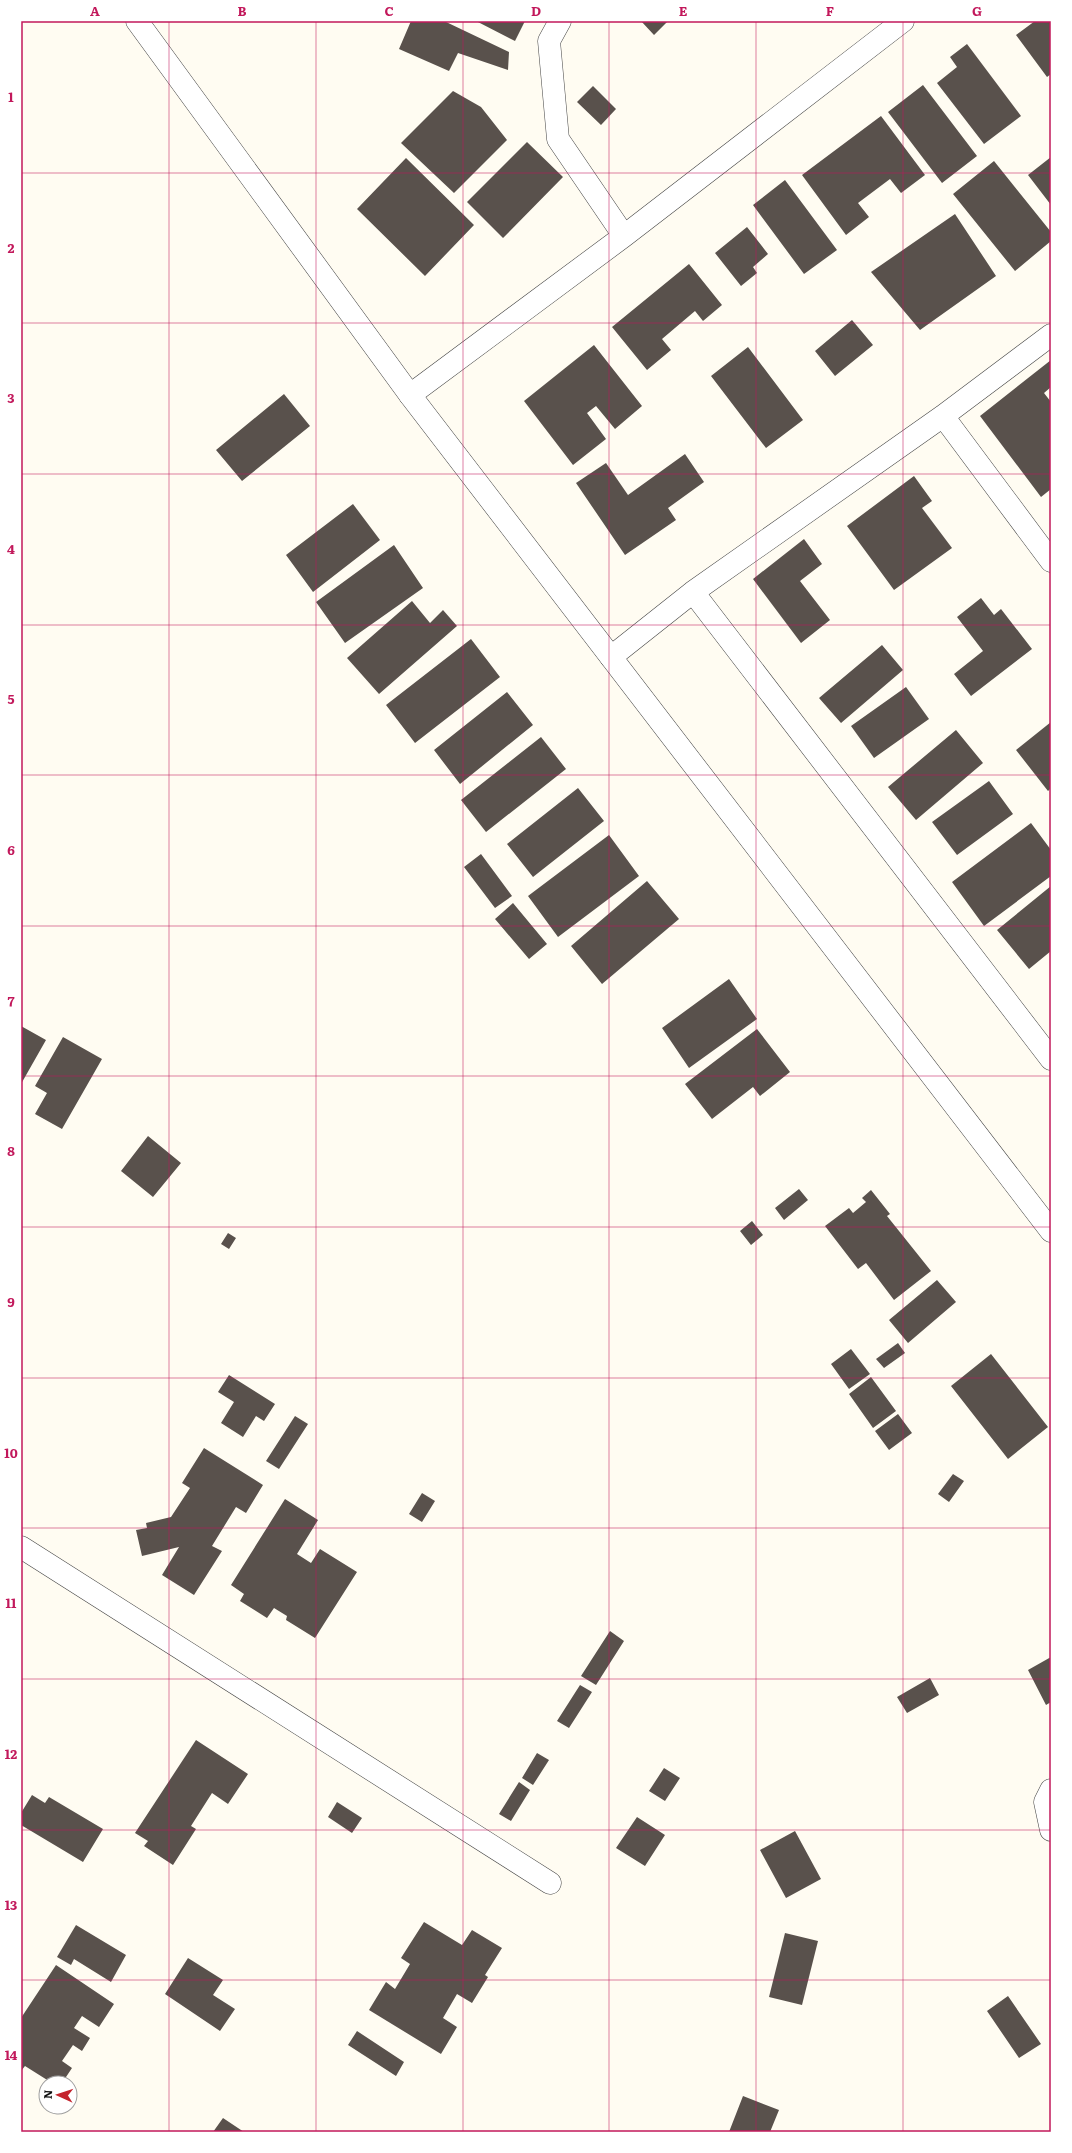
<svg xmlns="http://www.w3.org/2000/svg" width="1072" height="2153" font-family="Literata,serif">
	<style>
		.building { fill: #59514c }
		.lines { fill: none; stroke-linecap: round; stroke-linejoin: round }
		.minor-casing { stroke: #434343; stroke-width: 23 }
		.tertiary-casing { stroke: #434343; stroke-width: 23 }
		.minor { stroke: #fff; stroke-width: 22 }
		.tertiary { stroke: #fff; stroke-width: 22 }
		.grid { fill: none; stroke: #c2185b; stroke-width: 1; stroke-opacity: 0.55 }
		.neatline { fill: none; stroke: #c2185b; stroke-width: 1.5 }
		.grid-label { font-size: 13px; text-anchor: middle; font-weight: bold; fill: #c2185b }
	</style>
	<rect width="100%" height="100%" fill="#fffcf2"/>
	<!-- building -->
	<path class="building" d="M411,21H444L509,52L508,70L458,53L449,71L399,49Z
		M476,21H525L515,41Z
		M641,21H668L654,35Z
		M1035,21H1051V74L1047,77L1016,35Z
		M967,44L1021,116L984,144L937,83L957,67L950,57Z
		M923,85L977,156L942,183L888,112Z
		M593,86L616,109L601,125L577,102Z
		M453,91L481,107L507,140L454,193L401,143Z
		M881,116L925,175L901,193L890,179L858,203L869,217L846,235L802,175Z
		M527,142L563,177L503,238L467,202Z
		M1051,157V205L1028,175Z
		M406,158L474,225L425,276L357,209Z
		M994,161L1051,232V241L1015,271L953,194Z
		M785,180L837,250L804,274L753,205Z
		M955,214L996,276L920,330L871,272Z
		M747,227L768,254L753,267L757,273L741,286L715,253Z
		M689,264L722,305L703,321L695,311L662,339L671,350L647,370L612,327Z
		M852,320L873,345L835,376L815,351Z
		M594,345L642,406L615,429L596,406L587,413L606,439L573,465L524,401Z
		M748,347L803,420L766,448L711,376Z
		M1051,360V387L1044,393L1051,402V489L1041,497L980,416Z
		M284,394L310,426L242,481L216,450Z
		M685,454L704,482L668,508L676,520L625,555L576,483L606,463L628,495Z
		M914,476L932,501L922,508L952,548L894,590L847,526Z
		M353,504L380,540L313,592L286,555Z
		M804,539L822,564L800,581L830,620L801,643L753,579Z
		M394,545L423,588L345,643L316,602Z
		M981,598L994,615L1001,609L1032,649L971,696L954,674L983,651L957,617Z
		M412,601L430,623L443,610L457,626L379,694L347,658Z
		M471,639L500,677L415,743L386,705Z
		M882,645L903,670L841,723L819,698Z
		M906,687L929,719L874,758L851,726Z
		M507,692L533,725L460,784L434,750Z
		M1051,722V788L1048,791L1016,750Z
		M956,730L983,763L916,820L888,787Z
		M541,737L566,769L486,832L461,800Z
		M989,781L1013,814L957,855L932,822Z
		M578,788L604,821L533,877L507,844Z
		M1031,823L1051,850V876L984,926L952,882Z
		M609,835L639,876L558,937L528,896Z
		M481,854L512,896L495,908L464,867Z
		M647,881L679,919L602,984L571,946Z
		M1051,886V951L1029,969L997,930Z
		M513,903L547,944L529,959L495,919Z
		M729,979L757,1019L689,1068L662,1028Z
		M21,1026L46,1040L21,1084Z
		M757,1029L790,1072L760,1096L753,1087L712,1119L685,1084Z
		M63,1037L102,1059L62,1129L35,1114L47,1093L35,1086Z
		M148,1136L181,1163L153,1197L121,1171Z
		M799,1189L808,1200L784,1220L775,1208Z
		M871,1190L890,1214L887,1216L931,1271L894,1300L866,1263L858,1269L825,1226L849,1208L853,1213L866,1202L862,1198Z
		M752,1221L763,1235L751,1245L740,1231Z
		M228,1233L236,1238L229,1249L221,1244Z
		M937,1280L956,1302L908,1343L889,1320Z
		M898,1343L905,1353L884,1368L876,1359Z
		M851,1349L870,1374L849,1389L831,1364Z
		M991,1354L1048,1427L1008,1459L951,1386Z
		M229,1375L275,1404L264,1421L256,1416L243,1437L221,1423L234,1402L218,1392Z
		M871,1377L896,1411L873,1428L849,1394Z
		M898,1414L912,1433L889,1450L875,1431Z
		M295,1416L308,1424L279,1469L266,1461Z
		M204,1448L263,1485L246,1513L236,1507L212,1546L222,1551L194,1595L162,1575L179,1547L142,1556L136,1530L147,1528L146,1523L171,1517L190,1488L182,1483Z
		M953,1474L964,1481L949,1502L938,1494Z
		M422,1493L435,1501L422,1522L409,1514Z
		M285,1499L318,1520L297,1554L311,1563L320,1549L357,1572L315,1638L286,1620L287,1616L274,1608L267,1618L240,1601L244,1594L231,1585Z
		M610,1631L624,1641L596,1685L581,1676Z
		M1051,1657V1702L1046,1705L1028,1670Z
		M930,1678L939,1695L907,1713L897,1697Z
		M580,1685L592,1692L569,1728L557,1721Z
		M196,1740L248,1774L228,1804L212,1793L191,1826L196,1829L173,1865L144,1846L148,1841L135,1833Z
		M537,1753L549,1760L533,1785L522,1778Z
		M664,1768L680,1778L665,1801L649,1791Z
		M519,1782L530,1790L511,1821L499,1814Z
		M32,1795L45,1803L49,1797L103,1829L83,1862L21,1825V1813Z
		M337,1802L362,1818L352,1833L328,1817Z
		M637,1817L665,1835L645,1866L616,1848Z
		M795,1831L821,1879L786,1898L760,1850Z
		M424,1922L462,1945L472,1930L502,1948L485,1975L488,1977L472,2003L457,1994L443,2018L457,2027L441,2054L369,2010L386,1982L395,1989L410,1964L401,1958Z
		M76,1925L126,1955L111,1982L74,1959L71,1965L57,1957Z
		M785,1933L818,1941L802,2005L769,1997Z
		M188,1958L223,1980L213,1995L235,2009L220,2031L165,1994Z
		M56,1965L114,2004L99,2027L82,2016L74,2028L90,2038L82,2051L73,2045L62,2061L72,2068L62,2083H52L25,2066L21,2071V2018Z
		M1008,1996L1041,2044L1019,2058L987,2011Z
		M357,2031L404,2062L396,2076L348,2045Z
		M743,2096L779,2110L770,2132H729Z
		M223,2118L244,2132H213Z"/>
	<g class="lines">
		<!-- minor casing -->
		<g class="minor-casing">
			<path id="minor" d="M560,21L549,41L558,139L624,236
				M410,395L624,236L903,21
				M943,416L1051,561
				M693,592L1051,1059
				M611,657L693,592L943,416L1051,335
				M21,1547L550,1883
				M1051,1790L1045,1802L1051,1830"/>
		</g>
		<!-- tertiary casing -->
		<g class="tertiary-casing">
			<path id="tertiary" d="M137,21L410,395L1051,1231"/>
		</g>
		<!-- minor -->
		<use href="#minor" class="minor"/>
		<!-- tertiary -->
		<use href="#tertiary" class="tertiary"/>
	</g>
	<!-- grid -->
	<path class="grid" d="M169,21V2132M316,21V2132M463,21V2132M609,21V2132M756,21V2132M903,21V2132M21,173H1051M21,323H1051M21,474H1051M21,625H1051M21,775H1051M21,926H1051M21,1076H1051M21,1227H1051M21,1378H1051M21,1528H1051M21,1679H1051M21,1830H1051M21,1980H1051"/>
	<!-- border -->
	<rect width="1072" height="2153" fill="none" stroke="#ffffff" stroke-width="44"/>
	<!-- north arrow -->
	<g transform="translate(58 2095) rotate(273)"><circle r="19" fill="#ffffff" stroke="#9f9f9f"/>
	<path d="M0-3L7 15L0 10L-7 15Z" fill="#c4232c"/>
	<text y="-6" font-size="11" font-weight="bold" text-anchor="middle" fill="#101010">N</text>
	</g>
	<rect x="22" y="22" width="1028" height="2109" class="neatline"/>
	<g class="grid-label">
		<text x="95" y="16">A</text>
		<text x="242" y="16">B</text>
		<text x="389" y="16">C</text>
		<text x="536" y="16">D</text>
		<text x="683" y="16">E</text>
		<text x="830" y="16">F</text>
		<text x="977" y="16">G</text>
		<text x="11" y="102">1</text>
		<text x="11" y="253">2</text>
		<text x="11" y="403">3</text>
		<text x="11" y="554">4</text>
		<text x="11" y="704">5</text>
		<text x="11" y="855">6</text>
		<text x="11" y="1006">7</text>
		<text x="11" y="1156">8</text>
		<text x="11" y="1307">9</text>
		<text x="11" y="1458">10</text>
		<text x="11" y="1608">11</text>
		<text x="11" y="1759">12</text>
		<text x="11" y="1910">13</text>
		<text x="11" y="2060">14</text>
	</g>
</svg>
